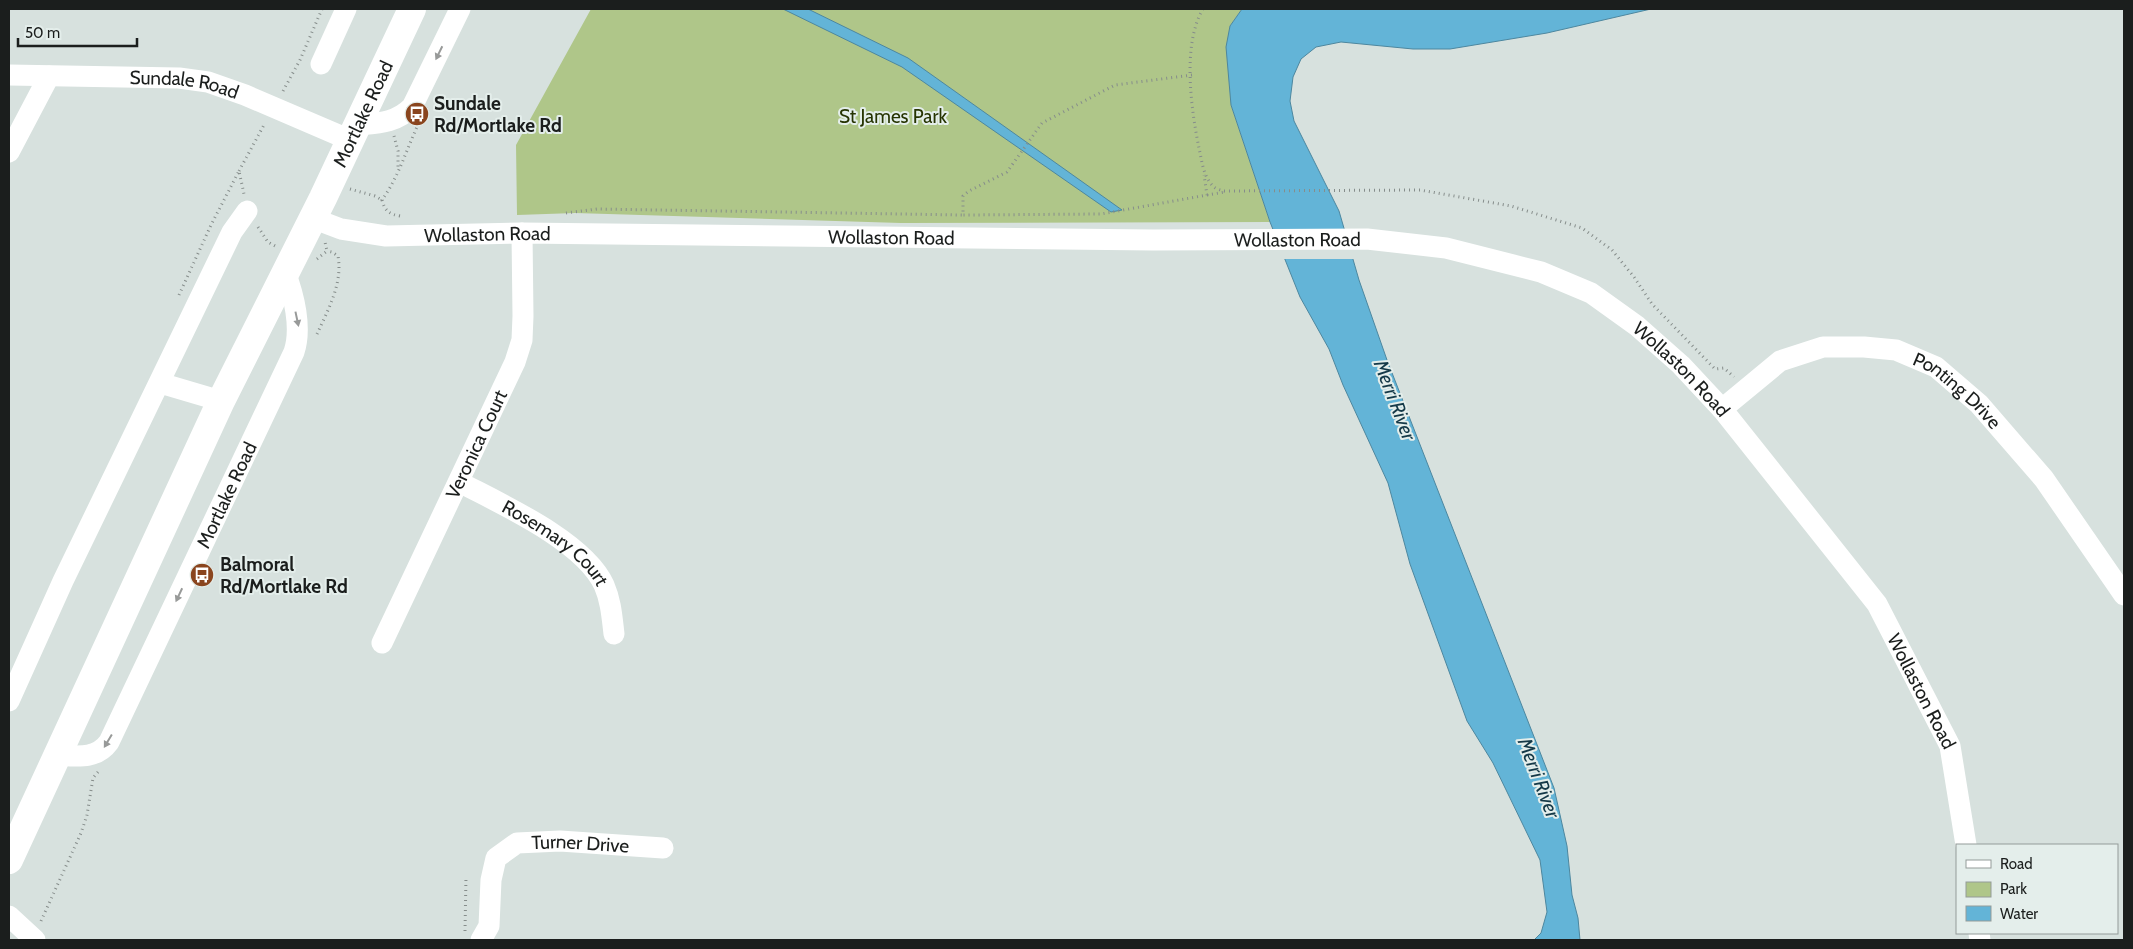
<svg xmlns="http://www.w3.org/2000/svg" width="2133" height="949" font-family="Cabin,sans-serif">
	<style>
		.green { fill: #afc689 }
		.water { fill: #63b4d7; stroke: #4d879f }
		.pier { fill: #d7e1de }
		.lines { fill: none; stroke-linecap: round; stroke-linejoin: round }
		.path { stroke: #868d8b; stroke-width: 3; stroke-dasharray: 1 4; stroke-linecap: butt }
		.minor { stroke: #fff; stroke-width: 21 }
		.major { stroke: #fff; stroke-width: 28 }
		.oneway { fill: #989a99 }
		.labels { text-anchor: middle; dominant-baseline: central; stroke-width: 4; stroke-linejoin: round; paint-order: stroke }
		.street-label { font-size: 19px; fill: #1b1e1d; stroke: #e4eeeb }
		.poi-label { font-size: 19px; font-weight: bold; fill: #1b1e1d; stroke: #e4eeeb; text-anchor: start }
		.park-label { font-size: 19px; fill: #263402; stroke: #e4eeeb }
		.water-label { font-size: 20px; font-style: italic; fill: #143948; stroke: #e4eeeb }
	</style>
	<rect width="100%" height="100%" fill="#d7e1de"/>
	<!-- green -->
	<path class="green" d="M591,9H1242L1230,26L1231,105L1270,222L901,223L575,213L517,215L516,145Z"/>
	<!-- water -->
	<path class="water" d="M783,9H808L908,58L1122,210L1111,212L902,67Z
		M1242,9H1651L1547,33L1450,49H1413L1341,42L1316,47L1301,59L1293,77L1290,101L1294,121L1339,211L1359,280L1387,360L1554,788L1567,846L1572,895L1578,918L1580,940H1534L1541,933L1547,912L1540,860L1493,763L1467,721L1410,564L1388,483L1343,385L1329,349L1300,297L1270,222L1231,105L1226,47L1230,26Z"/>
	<!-- pier -->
	<path class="pier" d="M1271,232L1348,233L1356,259H1282Z"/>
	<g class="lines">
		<!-- path -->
		<path class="path" d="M1203,9C1182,44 1191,109 1199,148C1202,161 1203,177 1214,187C1216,189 1221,190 1224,191L1420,190L1511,206L1582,228L1612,250L1634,277L1652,304L1715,369L1724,368L1734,377
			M1192,75L1115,85L1042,123L1007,172L969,191L963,196V215L1101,214L1207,195L1204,175
			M283,91L300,60L322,9
			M394,136L398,151V167
			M239,171L265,123
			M350,189L375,196L382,200
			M1207,195L1225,192
			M566,213L597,209L963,215
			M400,216C389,214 385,211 382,200C398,178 406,151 417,127
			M258,227L268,242L277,247
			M317,259L327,251L325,242
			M179,295L211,225L239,171L244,194
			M317,334C328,310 343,283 338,256L332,252L327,251
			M41,921L81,833L87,815L93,778L98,772
			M465,931L466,876"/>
		<!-- minor -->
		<g class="minor">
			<path d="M321,64L346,9"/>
			<path id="s1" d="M9,75L179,78L208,82L245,95L350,140"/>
			<path d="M357,125C379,123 396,123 412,107L460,9"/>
			<path d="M9,152L49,76"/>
			<path id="s2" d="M312,218L341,229L386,236L522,233L1153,240L1367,239L1446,248L1541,272L1591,293L1637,326L1681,365L1722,409L1877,604L1950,746L1966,845"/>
			<path d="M160,383L221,401"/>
			<path id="s3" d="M1722,409L1780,361L1823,347H1864L1896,350L1936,367L1979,404L2044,479L2124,595"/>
			<path id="s4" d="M459,482C501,504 584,541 604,585C611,601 612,617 614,634"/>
			<path id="s5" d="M382,643L515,362L522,340L523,316L522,233"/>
			<path d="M9,701L63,581L232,232L247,211"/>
			<path id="s6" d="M56,755C76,756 96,760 109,742L294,352C302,328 294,295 285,272"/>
			<path d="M9,916L35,940"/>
			<path d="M1979,933L1980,940"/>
			<path id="s7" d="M481,940L489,926L491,880L496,858L517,843L560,841L663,848"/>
		</g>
		<!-- major -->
		<path class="major" id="s8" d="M9,860L221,401L323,198L412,9"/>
	</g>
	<!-- one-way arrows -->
	<defs><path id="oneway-solid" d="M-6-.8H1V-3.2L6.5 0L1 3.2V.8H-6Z" transform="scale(1.25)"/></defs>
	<g class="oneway">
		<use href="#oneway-solid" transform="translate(439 53) rotate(116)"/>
		<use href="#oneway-solid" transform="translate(297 319) rotate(78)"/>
		<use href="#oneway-solid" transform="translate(179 595) rotate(115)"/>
		<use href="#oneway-solid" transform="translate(108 741) rotate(121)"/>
	</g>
	<!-- icons -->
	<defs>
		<g id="bus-disc" transform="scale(1.25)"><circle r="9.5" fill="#8a451e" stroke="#e4eeeb"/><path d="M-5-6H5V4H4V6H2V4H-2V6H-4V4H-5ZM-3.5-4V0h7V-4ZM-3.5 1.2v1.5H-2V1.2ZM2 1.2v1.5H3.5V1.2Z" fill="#fff"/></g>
	</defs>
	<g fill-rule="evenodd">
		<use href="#bus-disc" x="417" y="114"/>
		<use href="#bus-disc" x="202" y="575"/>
	</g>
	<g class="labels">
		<!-- street labels -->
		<g class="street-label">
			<text stroke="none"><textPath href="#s1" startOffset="176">Sundale Road</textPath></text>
			<text stroke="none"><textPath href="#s8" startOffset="826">Mortlake Road</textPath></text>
			<text stroke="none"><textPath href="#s2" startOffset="178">Wollaston Road</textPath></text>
			<text stroke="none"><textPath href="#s2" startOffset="582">Wollaston Road</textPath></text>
			<text stroke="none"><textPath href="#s2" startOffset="988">Wollaston Road</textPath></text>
			<text stroke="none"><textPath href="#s2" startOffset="1408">Wollaston Road</textPath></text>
			<text stroke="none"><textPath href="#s3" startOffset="268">Ponting Drive</textPath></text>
			<text stroke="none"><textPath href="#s5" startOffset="220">Veronica Court</textPath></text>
			<text stroke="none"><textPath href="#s6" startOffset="331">Mortlake Road</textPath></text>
			<text stroke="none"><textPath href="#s4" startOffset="115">Rosemary Court</textPath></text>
			<text stroke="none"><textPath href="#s2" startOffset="1812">Wollaston Road</textPath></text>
			<text stroke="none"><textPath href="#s7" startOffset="174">Turner Drive</textPath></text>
		</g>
		<!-- poi labels -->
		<g class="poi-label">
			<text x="434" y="103">Sundale<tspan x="434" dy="22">Rd/Mortlake Rd</tspan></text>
			<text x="220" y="564">Balmoral<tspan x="220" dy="22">Rd/Mortlake Rd</tspan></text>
		</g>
		<!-- park labels -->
		<g class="park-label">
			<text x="893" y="116">St James Park</text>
		</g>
		<!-- water labels -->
		<g class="water-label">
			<text transform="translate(1395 400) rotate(69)">Merri River</text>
			<text transform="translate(1539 778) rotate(69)">Merri River</text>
		</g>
	</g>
	<!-- border -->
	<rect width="2133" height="949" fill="none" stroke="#1b1e1d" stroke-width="20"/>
	<!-- legend -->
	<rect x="1956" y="844" width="162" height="90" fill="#e4eeeb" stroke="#949b99"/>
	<rect x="1966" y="860" width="25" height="8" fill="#ffffff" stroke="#949b99"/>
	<text x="2000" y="869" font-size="15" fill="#1b1e1d">Road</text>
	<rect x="1966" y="882" width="25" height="15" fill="#afc689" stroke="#949b99"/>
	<text x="2000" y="894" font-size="15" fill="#1b1e1d">Park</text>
	<rect x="1966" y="906" width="25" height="15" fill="#63b4d7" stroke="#949b99"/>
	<text x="2000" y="919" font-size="15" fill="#1b1e1d">Water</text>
	<!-- scale -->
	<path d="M18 38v8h119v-8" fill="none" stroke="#1b1e1d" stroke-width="2.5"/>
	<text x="25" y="38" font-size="15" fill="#1b1e1d" stroke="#e4eeeb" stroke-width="4" paint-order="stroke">50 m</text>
</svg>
